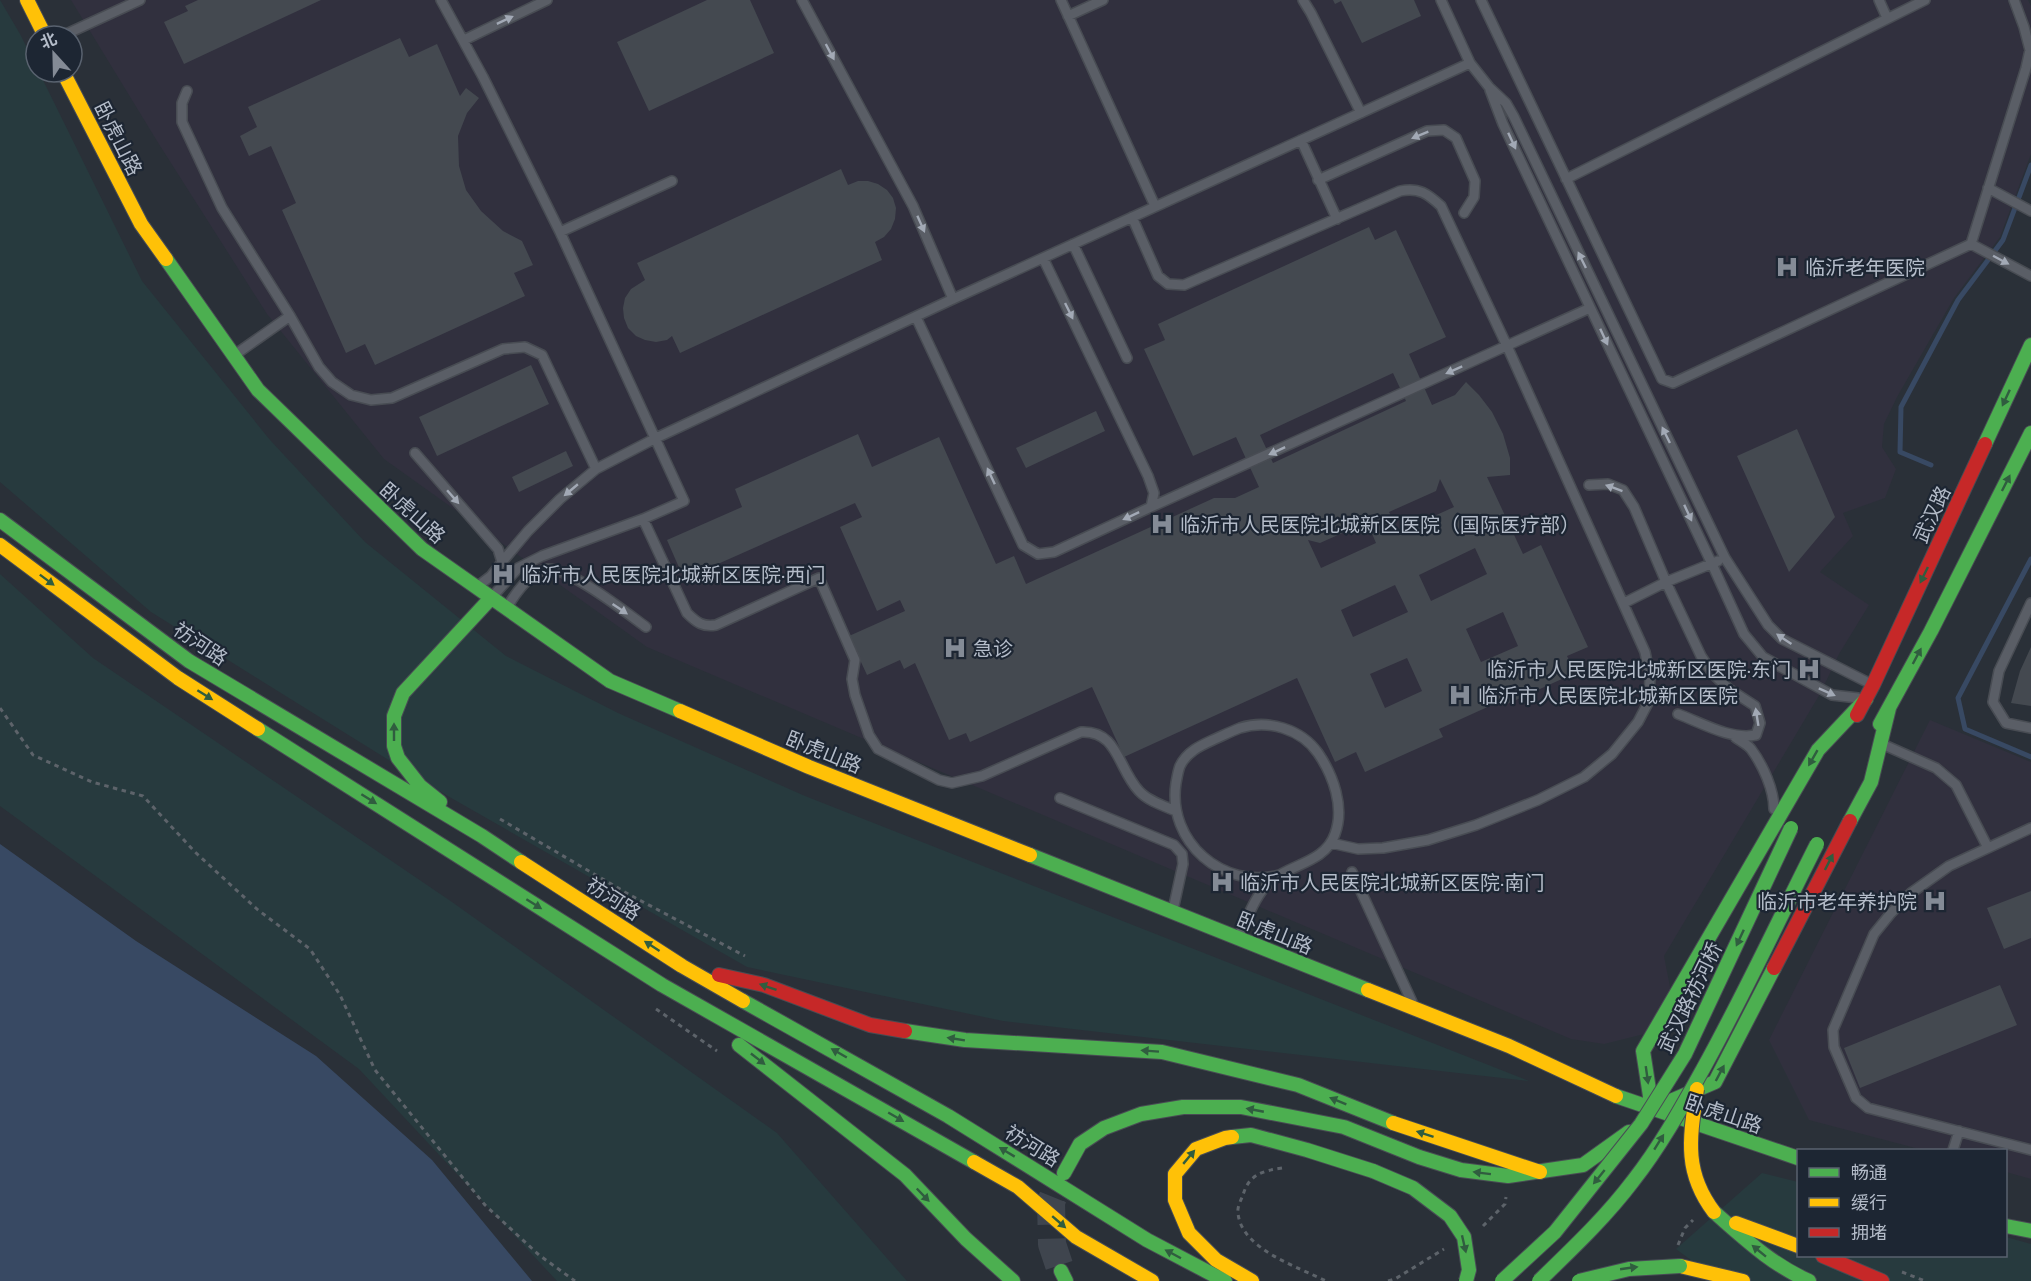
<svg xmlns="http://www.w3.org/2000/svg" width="2031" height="1281" font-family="Barlow,'Noto Sans SC',sans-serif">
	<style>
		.medical { fill: #31303e }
		.green { fill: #273a3e }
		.water { fill: #384963 }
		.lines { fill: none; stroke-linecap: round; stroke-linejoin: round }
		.stream { stroke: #384963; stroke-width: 5 }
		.building { fill: #444950; fill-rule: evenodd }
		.primary-tunnel { stroke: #3f454e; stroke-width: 28; stroke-dasharray: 28 14; stroke-linecap: butt }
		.lane-casing { stroke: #484c53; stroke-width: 12 }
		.fast-casing { stroke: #484c53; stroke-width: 16 }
		.slow-casing { stroke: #484c53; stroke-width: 16 }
		.jam-casing { stroke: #484c53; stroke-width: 16 }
		.path { stroke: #5d636a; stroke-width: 3; stroke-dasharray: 4.5 4.5; stroke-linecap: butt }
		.lane { stroke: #5a5e66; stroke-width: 9 }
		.fast { stroke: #4caf50; stroke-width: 14 }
		.slow { stroke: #ffc107; stroke-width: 14 }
		.jam { stroke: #c62828; stroke-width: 14 }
		.fast-bridge-casing { stroke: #484c55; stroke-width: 16; stroke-linecap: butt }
		.slow-bridge-casing { stroke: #484c55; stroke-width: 16; stroke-linecap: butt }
		.fast-bridge { stroke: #4caf50; stroke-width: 14 }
		.slow-bridge { stroke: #ffc107; stroke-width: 14 }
		.oneway { fill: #a2a9b5 }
		.oneway2 { fill: #305d3f }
		.labels { text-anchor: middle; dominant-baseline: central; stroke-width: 4.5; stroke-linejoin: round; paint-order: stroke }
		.street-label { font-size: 20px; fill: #b4bcc9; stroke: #1d2633 }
		.poi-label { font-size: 20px; fill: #b4bcc9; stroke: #1d2633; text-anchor: start }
	</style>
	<rect width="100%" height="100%" fill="#2a3038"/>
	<!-- medical -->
	<path class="medical" d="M71,0H2028L2031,6V154L2000,237L1954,298L1897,397L1884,424L1882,447L1896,469L1885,498L1843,513L1853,536L1820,572L1869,605L1839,654L1820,694L1664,956L1671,992L1644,1034L1604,1044L1571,1039L647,647L384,459L267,314L157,141Z
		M1930,720L2031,762V1179L2006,1172V1150H1923L1809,1120L1769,1040Z"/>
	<!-- green -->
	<path class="green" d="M0,0L20,34L36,66V72H39L142,281L270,440L365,542L506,656L618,713L805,796L1529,1081L1003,1021L747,967L432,787L151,612L0,482Z
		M0,574L93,658L452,902L777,1133L907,1281H557L359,1069L0,806Z
		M1762,1173L1798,1182V1256H2006V1237L2031,1244V1281H1724L1715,1278L1676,1249Z"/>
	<!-- water -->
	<path class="water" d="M0,844L136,941L316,1056L432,1160L532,1281H0Z"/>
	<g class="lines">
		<!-- stream -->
		<path class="stream" d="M1931,465L1900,452L1901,407L1958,300L2003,240L2031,165
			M2031,559L1958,698L1965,729L2031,757"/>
	</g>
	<!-- building -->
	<path class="building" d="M198,0H321L184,64L164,22L188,11L185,6Z
		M707,0H750L774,53L649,111L617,42Z
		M1333,0H1414L1421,16L1362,43L1341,1L1335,4Z
		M400,38L409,57L437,44L460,96L466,88L479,98L467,113L458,136L459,166L466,190L481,211L503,231L522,241L533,265L514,273L525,296L375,365L365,344L346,353L282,210L296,203L271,146L249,156L240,136L257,127L248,107Z
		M841,169L848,185L858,181H868L878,184L887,190L893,198L896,208L895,219L891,229L884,237L875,242L882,260L680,353L672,336L667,340L656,342L645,340L636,336L628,328L624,318L623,308L625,298L631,289L645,280L637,263Z
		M1369,227L1375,240L1396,230L1446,337L1409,354L1432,405L1455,395L1466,382L1479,395L1492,412L1503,434L1510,458V475L1487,477L1523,554L1541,545L1588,647L1567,656L1575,673L1505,705L1503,700L1439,729L1443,737L1365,772L1356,752L1335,762L1297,678L1124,757L1092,687L970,742L966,733L949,740L915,663L904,669L900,660L867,675L849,636L905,611L900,600L877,611L840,527L862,517L855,503L684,579L667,540L742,507L735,489L858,434L872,467L939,437L996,564L1014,556L1026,584L1214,498H1235L1259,487L1236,437L1193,456L1144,349L1165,340L1158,324ZM1393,373L1406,401L1273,463L1260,435ZM1440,479L1454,507L1399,532L1389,512L1436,491ZM1367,522L1376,543L1321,568L1308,540L1320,543ZM1475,548L1487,574L1431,601L1419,575ZM1395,585L1408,612L1353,637L1341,610ZM1503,612L1518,646L1481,662L1466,629ZM1407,658L1422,691L1385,708L1370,674Z
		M531,365L549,404L437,456L419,417Z
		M1096,411L1105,431L1026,468L1016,448Z
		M1797,429L1835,517L1789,572L1737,456Z
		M566,451L573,466L519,492L512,477Z
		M2031,647V706L2011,703L2020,671Z
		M2031,891V938L2004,949L1987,908Z
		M2000,985L2017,1025L1860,1088L1844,1048Z"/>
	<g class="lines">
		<!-- primary-tunnel -->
		<path class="primary-tunnel" d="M1053,1197L1051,1202L1052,1244L1061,1271"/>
		<!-- lane casing -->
		<g class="lane-casing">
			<path id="lane" d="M441,0L483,77L560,232L684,501L643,519L687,613C697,623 703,627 716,625L819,578L855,660L852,679L855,695L869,735L878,749L939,780L952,783L982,776L1081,732C1118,730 1118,769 1139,791C1148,801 1164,806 1176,811
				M802,0L913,206L953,299
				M1061,0L1155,206
				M1303,0L1311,13L1361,113
				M1441,0L1470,63
				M1481,0L1662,379L1673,383L1971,244L2026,68L2030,50L2024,27L2014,0
				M1879,0L1887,18
				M1068,16L1103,0
				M62,36L140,0
				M464,40L547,0
				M1490,90L1503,124L1712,564L1744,634L1763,657L1832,695L1858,698
				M187,91L182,103V122L222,208L290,316L319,367L332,382L351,395L371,400L392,398L503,349L525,347L542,355L596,469
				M1301,140L1337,219
				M1566,179L1925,0
				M1318,180L1427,131L1444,130L1456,138L1475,181L1474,197L1464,213
				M1988,188L2031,211
				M1132,217L1158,276L1168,284L1184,285L1400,191C1419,187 1428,194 1441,206L1507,346L1645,652L1650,677L1649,701L1638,722L1612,754L1584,777L1538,800L1476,825L1428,840L1383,848L1358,849L1331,843
				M560,232L672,181
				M1073,244L1127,358
				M1971,244L2031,276
				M916,317L1023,545L1038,554L1054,552L1151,507L1154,493L1148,476L1043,258
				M236,354L290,316
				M415,453L498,549L502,562L491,576L478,586
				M1589,485L1608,484L1623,490L1634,507L1666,582L1701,656L1713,674L1729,689L1755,706L1760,723L1756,735C1730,740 1702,723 1678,714
				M1151,507L1590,308
				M502,562L528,531L560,499L596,469L656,438L953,299L1470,63L1489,87L1506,103L1514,117L1725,558L1768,625L1782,639L1871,684
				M493,596L518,568L542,556L643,519
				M1624,603L1666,582L1718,561
				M2031,603L1999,671L1993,702L2006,723L2031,728
				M508,606C515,594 531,571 547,569C569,567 627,613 646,627
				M1735,737C1740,741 1747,744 1751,749C1763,765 1774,790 1774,809
				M1882,744L1936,768L1956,785L1988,848
				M1060,798L1174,845L1182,854L1183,864L1173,910
				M2031,828L1949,866L1911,893L1891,913L1874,934L1833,1030L1834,1047L1856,1098L1868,1108L2031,1150
				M1352,872L1412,1002
				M1239,936C1247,919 1256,893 1271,881C1290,864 1325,863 1335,834C1345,807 1333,775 1318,753C1301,729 1268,719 1240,728C1232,731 1224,735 1215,739C1202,745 1187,751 1180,766C1178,771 1177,778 1176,783C1167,842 1223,890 1279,875
				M1953,1150L1959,1131"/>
		</g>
		<!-- fast casing -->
		<g class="fast-casing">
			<path id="fast" d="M166,259L258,390L422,549L610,681L680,711
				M1985,444L2031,345
				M0,520L189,661L482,836L521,862
				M1880,724L1931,631L2031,433
				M258,729L662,985L974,1162
				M440,802L420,786L398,758L394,746V716L403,693L491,598
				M1850,821L1871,782L1889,708
				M1030,855L1368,990
				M1774,968L1715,1082L1652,1109L1643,1051L1818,750L1866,699
				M743,1001L948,1116L1147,1240L1225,1281
				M905,1031L965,1040L1162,1052L1298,1085L1393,1123
				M739,1045L905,1175L966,1239L1013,1281
				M1616,1096L1798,1158
				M1232,1137L1251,1135L1307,1150L1373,1171
				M1064,1173L1080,1144L1104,1128L1141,1114L1183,1107H1241L1344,1127L1419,1157L1461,1170L1508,1176L1583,1165L1629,1132
				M1714,1212C1744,1238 1772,1265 1809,1281
				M2006,1226L2031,1231
				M1061,1271L1066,1281"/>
		</g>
		<!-- slow casing -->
		<g class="slow-casing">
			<path id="slow" d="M27,0L45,36
				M63,72L141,224L166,259
				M0,545L178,678L258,729
				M680,711L809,767L1030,855
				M521,862L682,966L743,1001
				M1368,990L1509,1046L1616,1096
				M1393,1123L1540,1172
				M1232,1137L1225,1138L1196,1149L1175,1174V1200L1189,1233L1216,1260L1252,1281
				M974,1162L1018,1187L1076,1237L1152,1281
				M1736,1223L1798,1246
				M1680,1266L1743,1281"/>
		</g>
		<!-- jam casing -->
		<g class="jam-casing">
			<path id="jam" d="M1857,715L1873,685L1985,444
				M1774,968L1850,821
				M719,975L764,985L870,1025L905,1031
				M1823,1256L1882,1281"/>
		</g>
		<!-- path -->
		<path class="path" d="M0,708L33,755L92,782L143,796L195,852L258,910L310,949L340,995L375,1070L485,1205L539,1255L575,1281
			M500,819L630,895L745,956
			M656,1009L717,1051
			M1282,1168C1263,1171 1249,1174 1243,1195C1241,1200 1237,1207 1238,1213C1241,1249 1298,1267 1326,1281
			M1483,1226L1505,1204L1506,1197
			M1678,1245L1685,1228L1693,1220
			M1902,1272L1925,1281
			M1388,1281L1395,1279L1444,1249"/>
		<!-- lane -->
		<use href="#lane" class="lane"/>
		<!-- fast -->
		<use href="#fast" class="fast"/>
		<!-- slow -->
		<use href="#slow" class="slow"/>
		<!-- jam -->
		<use href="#jam" class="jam"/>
		<!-- fast-bridge casing -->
		<g class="fast-bridge-casing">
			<path id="fast-bridge" d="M1373,1171L1413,1188L1450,1216L1464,1237L1469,1270L1466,1281
				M1502,1281L1555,1232L1641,1124L1685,1054L1791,828
				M1539,1281C1572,1249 1605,1218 1633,1181C1660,1147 1682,1107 1703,1069C1744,995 1779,919 1817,844
				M1579,1281L1629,1269L1680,1266"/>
		</g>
		<!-- slow-bridge casing -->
		<g class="slow-bridge-casing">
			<path id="slow-bridge" d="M1697,1089C1690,1137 1683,1171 1714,1212"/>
		</g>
		<!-- fast-bridge -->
		<use href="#fast-bridge" class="fast-bridge"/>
		<!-- slow-bridge -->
		<use href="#slow-bridge" class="slow-bridge"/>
	</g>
	<!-- one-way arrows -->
	<defs><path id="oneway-solid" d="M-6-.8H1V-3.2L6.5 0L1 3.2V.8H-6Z" transform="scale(1.5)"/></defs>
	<g class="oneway">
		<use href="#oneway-solid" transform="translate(505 20) rotate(-25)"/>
		<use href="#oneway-solid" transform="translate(830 52) rotate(62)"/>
		<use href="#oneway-solid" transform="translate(1420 135) rotate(158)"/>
		<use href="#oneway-solid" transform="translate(1512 141) rotate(65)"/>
		<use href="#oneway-solid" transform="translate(921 224) rotate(66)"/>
		<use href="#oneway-solid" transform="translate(1582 260) rotate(-116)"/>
		<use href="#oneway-solid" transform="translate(2001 260) rotate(28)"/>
		<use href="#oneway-solid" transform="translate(1069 311) rotate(64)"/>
		<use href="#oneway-solid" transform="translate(1604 337) rotate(65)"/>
		<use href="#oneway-solid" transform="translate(1454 370) rotate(156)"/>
		<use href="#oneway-solid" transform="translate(1666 435) rotate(-116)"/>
		<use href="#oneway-solid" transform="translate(1277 451) rotate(155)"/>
		<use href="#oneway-solid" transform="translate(991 476) rotate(-115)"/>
		<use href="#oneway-solid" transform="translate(1614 488) rotate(-160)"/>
		<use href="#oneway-solid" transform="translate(571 490) rotate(140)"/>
		<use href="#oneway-solid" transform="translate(453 497) rotate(49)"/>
		<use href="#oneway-solid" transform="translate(1688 513) rotate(65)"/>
		<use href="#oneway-solid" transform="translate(1131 516) rotate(155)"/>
		<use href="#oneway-solid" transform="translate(620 609) rotate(34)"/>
		<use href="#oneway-solid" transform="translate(1784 639) rotate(-146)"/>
		<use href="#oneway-solid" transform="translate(1827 692) rotate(24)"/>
		<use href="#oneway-solid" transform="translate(1757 717) rotate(-99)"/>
	</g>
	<g class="oneway2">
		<use href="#oneway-solid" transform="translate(2006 398) rotate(115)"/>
		<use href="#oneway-solid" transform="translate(2006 483) rotate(-63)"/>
		<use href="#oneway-solid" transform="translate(1924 575) rotate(116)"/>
		<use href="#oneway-solid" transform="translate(47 580) rotate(37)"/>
		<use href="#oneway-solid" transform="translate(1917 656) rotate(-62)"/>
		<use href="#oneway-solid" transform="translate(205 695) rotate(32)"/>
		<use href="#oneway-solid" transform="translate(394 732) rotate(-90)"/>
		<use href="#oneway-solid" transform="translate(1813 758) rotate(120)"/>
		<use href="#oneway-solid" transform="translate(369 799) rotate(32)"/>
		<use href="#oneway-solid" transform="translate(1829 862) rotate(-63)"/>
		<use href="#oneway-solid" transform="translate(534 904) rotate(32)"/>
		<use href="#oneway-solid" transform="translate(1740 938) rotate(115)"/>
		<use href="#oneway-solid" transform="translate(652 946) rotate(-147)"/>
		<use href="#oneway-solid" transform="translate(768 987) rotate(-161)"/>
		<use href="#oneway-solid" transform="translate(956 1039) rotate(-171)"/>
		<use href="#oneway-solid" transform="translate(1150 1051) rotate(-176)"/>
		<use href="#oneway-solid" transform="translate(839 1053) rotate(-150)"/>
		<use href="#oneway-solid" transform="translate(758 1059) rotate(38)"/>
		<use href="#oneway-solid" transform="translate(1720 1073) rotate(-62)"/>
		<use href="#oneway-solid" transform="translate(1647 1075) rotate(82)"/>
		<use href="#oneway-solid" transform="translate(1338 1101) rotate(-158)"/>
		<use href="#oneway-solid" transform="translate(1255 1110) rotate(-169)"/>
		<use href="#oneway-solid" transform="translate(896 1117) rotate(30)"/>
		<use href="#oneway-solid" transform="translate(1425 1134) rotate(-162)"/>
		<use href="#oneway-solid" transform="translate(1659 1142) rotate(-58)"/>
		<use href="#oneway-solid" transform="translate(1007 1152) rotate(-149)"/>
		<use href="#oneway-solid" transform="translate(1189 1157) rotate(-50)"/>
		<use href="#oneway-solid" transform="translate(1482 1173) rotate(-173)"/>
		<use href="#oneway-solid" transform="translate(1599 1177) rotate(129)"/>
		<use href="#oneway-solid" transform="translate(923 1195) rotate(46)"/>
		<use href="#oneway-solid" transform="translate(1059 1222) rotate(41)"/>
		<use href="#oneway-solid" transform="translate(1464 1244) rotate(77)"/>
		<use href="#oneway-solid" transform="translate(1759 1251) rotate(-141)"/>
		<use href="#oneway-solid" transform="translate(1173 1254) rotate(-152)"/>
		<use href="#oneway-solid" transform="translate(1629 1268) rotate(-8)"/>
	</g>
	<!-- icons -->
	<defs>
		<g id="hospital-bare" transform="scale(1.8)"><path d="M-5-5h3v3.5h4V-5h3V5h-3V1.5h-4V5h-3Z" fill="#848b96" stroke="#1d2633" stroke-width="2.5" paint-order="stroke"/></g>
	</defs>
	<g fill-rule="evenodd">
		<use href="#hospital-bare" x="1787" y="267"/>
		<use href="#hospital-bare" x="1162" y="524"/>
		<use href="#hospital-bare" x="503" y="574"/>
		<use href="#hospital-bare" x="955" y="648"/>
		<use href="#hospital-bare" x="1809" y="669"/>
		<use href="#hospital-bare" x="1460" y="695"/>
		<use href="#hospital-bare" x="1222" y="882"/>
		<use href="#hospital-bare" x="1935" y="901"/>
	</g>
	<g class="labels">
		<!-- street labels -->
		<g class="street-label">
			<text transform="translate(119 138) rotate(63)">卧虎山路</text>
			<text transform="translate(413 512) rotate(42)">卧虎山路</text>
			<text transform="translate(1931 514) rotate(-65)">武汉路</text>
			<text transform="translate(201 643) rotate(34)">祊河路</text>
			<text transform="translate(824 751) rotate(22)">卧虎山路</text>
			<text transform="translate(614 898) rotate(33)">祊河路</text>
			<text transform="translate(1275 932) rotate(22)">卧虎山路</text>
			<text transform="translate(1689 997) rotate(-64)">武汉路祊河桥</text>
			<text transform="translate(1724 1113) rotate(19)">卧虎山路</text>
			<text transform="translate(1033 1145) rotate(32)">祊河路</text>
		</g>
		<!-- poi labels -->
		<g class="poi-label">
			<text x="1805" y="267">临沂老年医院</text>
			<text x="1180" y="524">临沂市人民医院北城新区医院（国际医疗部）</text>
			<text x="521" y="574">临沂市人民医院北城新区医院·西门</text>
			<text x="973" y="648">急诊</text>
			<text x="1791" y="669" text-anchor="end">临沂市人民医院北城新区医院·东门</text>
			<text x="1478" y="695">临沂市人民医院北城新区医院</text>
			<text x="1240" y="882">临沂市人民医院北城新区医院·南门</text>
			<text x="1917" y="901" text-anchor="end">临沂市老年养护院</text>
		</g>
	</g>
	<!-- legend -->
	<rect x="1797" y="1149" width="210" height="108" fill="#1d2633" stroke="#59626f" stroke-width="1.5"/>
	<rect x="1809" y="1168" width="30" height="9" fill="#4caf50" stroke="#59626f" stroke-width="1.5"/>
	<text x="1851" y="1179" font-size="18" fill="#b4bcc9">畅通</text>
	<rect x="1809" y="1198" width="30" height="9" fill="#ffc107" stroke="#59626f" stroke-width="1.5"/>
	<text x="1851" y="1209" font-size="18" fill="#b4bcc9">缓行</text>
	<rect x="1809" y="1228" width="30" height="9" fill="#c62828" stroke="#59626f" stroke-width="1.5"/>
	<text x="1851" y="1239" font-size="18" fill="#b4bcc9">拥堵</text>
	<!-- north arrow -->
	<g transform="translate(54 54) rotate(338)"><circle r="28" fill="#1d2633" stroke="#59626f" stroke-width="1.5"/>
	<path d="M0-4.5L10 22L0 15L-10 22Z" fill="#848b96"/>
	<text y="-9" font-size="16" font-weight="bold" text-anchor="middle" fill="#b4bcc9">北</text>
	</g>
</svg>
